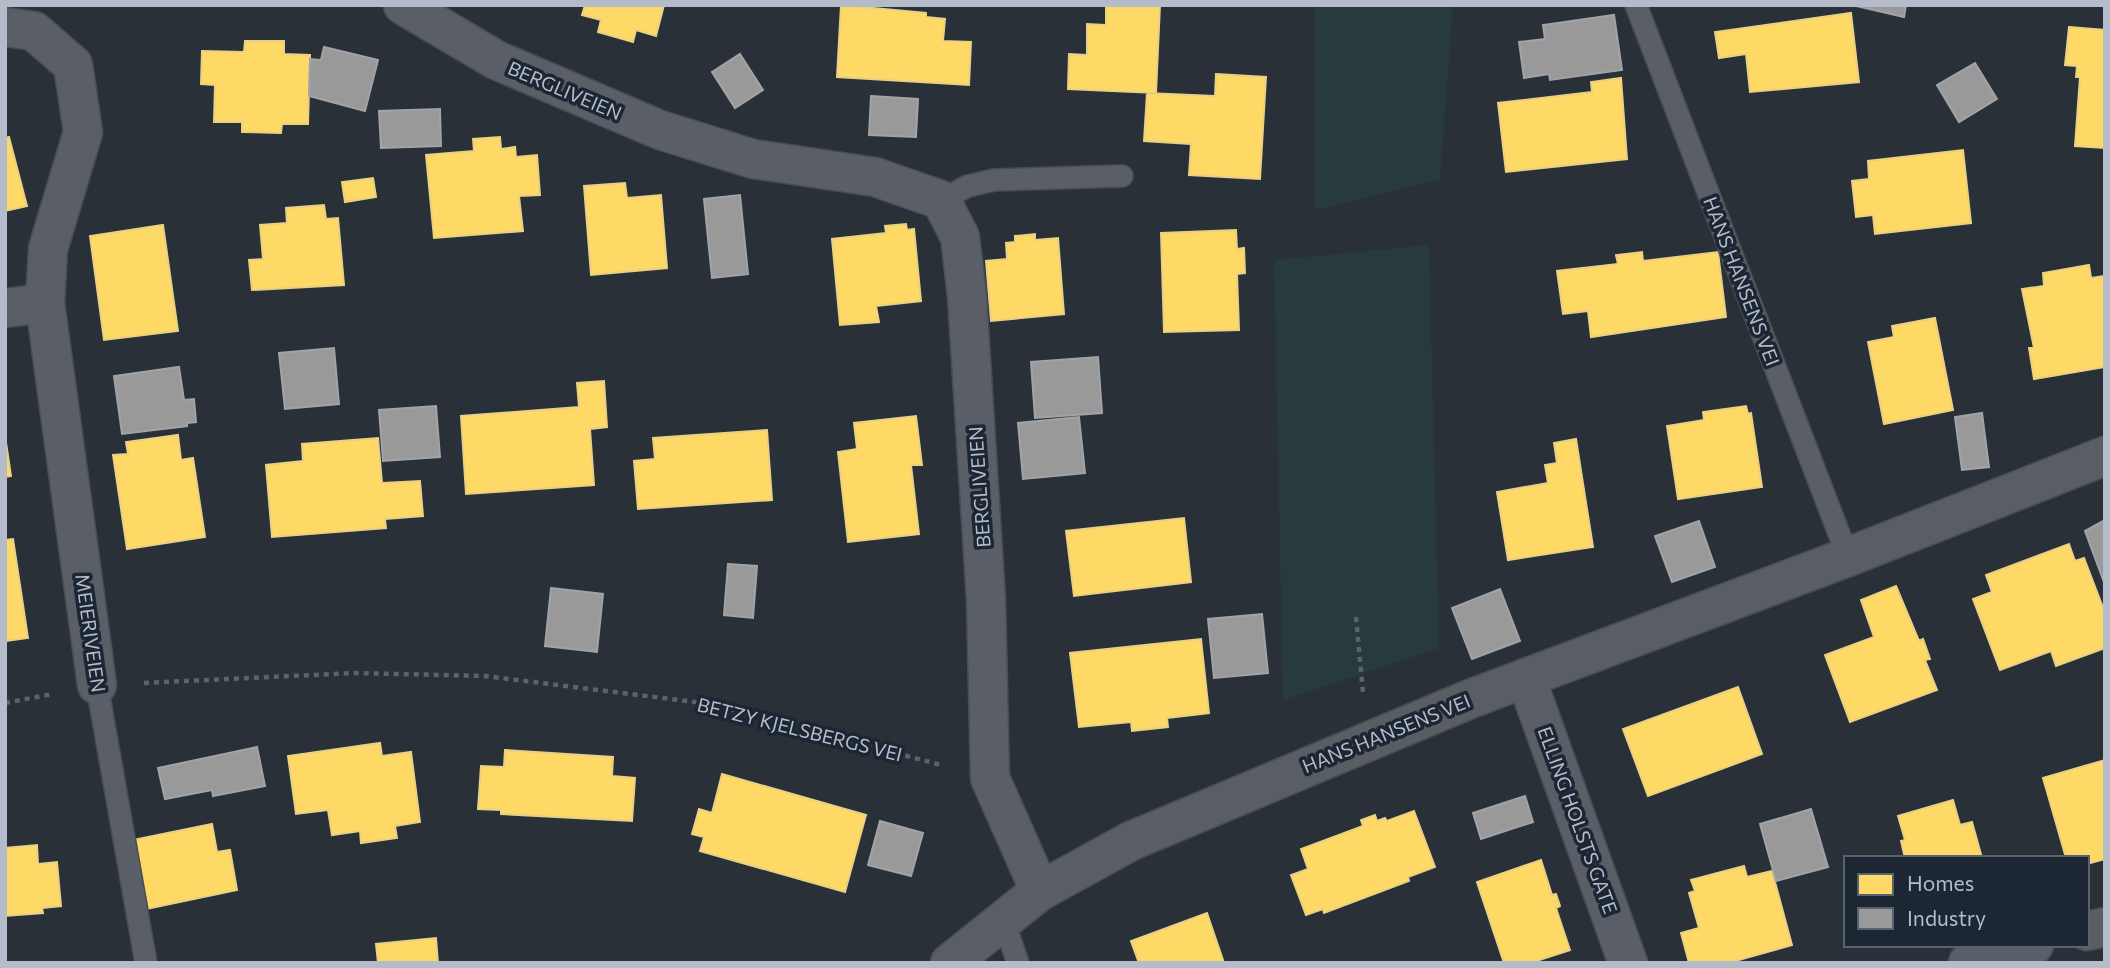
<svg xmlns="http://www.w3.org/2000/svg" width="2110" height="968" font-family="Commissioner,sans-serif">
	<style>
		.green { fill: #273a3e }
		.homes { fill: #ffd966; stroke: #e8d084; stroke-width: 2 }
		.industry { fill: #999; stroke: #a1a4a7; stroke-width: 2 }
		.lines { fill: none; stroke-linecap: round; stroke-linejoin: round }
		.lane-casing { stroke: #484c53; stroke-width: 24 }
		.street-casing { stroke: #484c53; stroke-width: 41 }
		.secondary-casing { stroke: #484c53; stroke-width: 41 }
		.path { stroke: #5d636a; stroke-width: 4.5; stroke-dasharray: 5 5; stroke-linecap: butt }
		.lane { stroke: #5a5e66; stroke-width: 21 }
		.street { stroke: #5a5e66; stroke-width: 38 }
		.secondary { stroke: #595d64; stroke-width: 38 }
		.labels { text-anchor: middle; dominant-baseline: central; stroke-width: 7; stroke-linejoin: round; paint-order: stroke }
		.street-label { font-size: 19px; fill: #b4bcc9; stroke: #1d2633 }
	</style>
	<rect width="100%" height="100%" fill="#2a3038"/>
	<!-- green -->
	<path class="green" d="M1315,5H1453L1440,180L1315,210Z
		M1429,245L1439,648L1283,700L1274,260Z"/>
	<!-- homes -->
	<path class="homes" d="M585,5H664L656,36L636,30L633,42L598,32L601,20L582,15Z
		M841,5L926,13V17L945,19L943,41L971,42L969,85L837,77Z
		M1106,5H1160L1156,93L1068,89L1069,54L1087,55V24L1106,25Z
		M1851,13L1859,82L1750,92L1746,54L1719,58L1715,32Z
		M2069,27L2105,30V148L2075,146L2080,77H2076L2077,66L2065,65Z
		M245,41H284V54L310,55L308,124H282L281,133L242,132V122H214L215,85L201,84L202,51L244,52Z
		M1216,74L1266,77L1260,179L1189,175L1191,144L1144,141L1147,93L1215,96Z
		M1621,78L1627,159L1506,172L1498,103L1592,92L1591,82Z
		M9,137L27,206L5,211V138Z
		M500,137L501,149L515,147L516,157L537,155L540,195L519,196L523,231L434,238L426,155L474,151L473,139Z
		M1963,150L1971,223L1875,234L1873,215L1856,217L1852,181L1869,179L1868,161Z
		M373,178L376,197L345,202L342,182Z
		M625,183L627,198L661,195L667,268L591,275L584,186Z
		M324,205L326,219L338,218L344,285L252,290L249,260L263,259L260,225L287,223L286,208Z
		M906,224L907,230L914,229L921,301L876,306L879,322L840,325L832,239L886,233L885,226Z
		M163,225L178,331L104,340L90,236Z
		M1236,230L1237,249L1244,248L1245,273L1237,274L1239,330L1164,332L1161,233Z
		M1035,234V240L1058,238L1064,314L991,321L986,261L1007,259L1006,243L1015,242V236Z
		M1642,252L1643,261L1718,252L1726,317L1591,337L1588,311L1563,314L1557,271L1618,264L1616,255Z
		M2089,265L2091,278L2105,276V367L2034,379L2029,348H2034L2022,289L2044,286L2043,273Z
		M1935,318L1953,410L1884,424L1868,342L1894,337L1892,326Z
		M604,381L607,427L590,429L594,485L466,494L461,416L579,407L577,383Z
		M1746,406L1748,414L1751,413L1762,487L1678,499L1667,426L1704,420L1703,412Z
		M916,416L922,465H911L919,534L848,542L838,452L857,449L854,423Z
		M767,430L772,500L638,509L634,461L655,459L653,438Z
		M178,435L181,460L193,458L205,537L127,549L113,455L128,454L126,442Z
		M5,436L11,476L5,477Z
		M378,438L382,483L420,481L423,516L385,519L386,528L272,537L266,465L303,461L302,444Z
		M1576,439L1593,547L1508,560L1497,492L1548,483L1545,465L1557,463L1554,443Z
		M1184,518L1191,582L1074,596L1066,531Z
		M13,539L28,638L5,641V540Z
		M2069,544L2075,561L2084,558L2105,613V648L2056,666L2051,651L2000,670L1973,599L1992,592L1986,575Z
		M1896,586L1919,641L1923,639L1930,659L1925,660L1937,690L1850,722L1825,655L1874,637L1861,600Z
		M1201,639L1209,713L1167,718L1168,727L1132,731L1131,722L1079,727L1070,653Z
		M1738,687L1762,754L1648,796L1623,729Z
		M380,743L382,756L411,752L420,822L395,826L397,838L361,843L360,831L332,835L328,810L296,814L288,756Z
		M505,750L613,757L612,776L635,778L632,821L501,814V810L478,809L481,766L504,767Z
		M2105,760V859L2087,864V858H2066L2043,778Z
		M722,774L866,815L845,892L700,851L704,837L692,834L699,809L712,813Z
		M1953,800L1960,825L1972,822L1982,858H1905L1901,841L1905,840L1898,816Z
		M1414,811L1435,867L1408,877L1409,881L1324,913L1323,909L1306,915L1291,875L1308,869L1301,849L1363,826L1361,820L1375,815L1377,821L1385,818L1387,821Z
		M212,824L217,852L230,850L237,890L146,909L133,840Z
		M37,845L38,864L57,862L61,906L42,908L43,913L5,916V848Z
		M1541,860L1552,895L1556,894L1560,906L1556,908L1570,950L1530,963H1504L1477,882Z
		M1744,866L1747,877L1772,871L1792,945L1728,963H1689L1681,933L1699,928L1689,893L1695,891L1691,880Z
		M1207,913L1224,963H1139L1131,941Z
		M436,938L438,963H378L376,944Z"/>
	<!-- industry -->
	<path class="industry" d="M1852,5H1906L1904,17Z
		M1614,15L1622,70L1550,80L1549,74L1524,78L1519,42L1545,39L1543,25Z
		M324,47L378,60L365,111L309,96L310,59L321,60Z
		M740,54L763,90L735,108L712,72Z
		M1975,63L1997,99L1959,122L1937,85Z
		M871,96L918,99L916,137L869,135Z
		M440,109L441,146L381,148L379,111Z
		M740,195L748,274L712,278L704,199Z
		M334,348L339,404L285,409L279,353Z
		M1098,357L1102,413L1035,418L1031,362Z
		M179,367L184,400L194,399L196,422L187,423V426L122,434L114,376Z
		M436,406L440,457L383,461L379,410Z
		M1982,413L1989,467L1962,470L1955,417Z
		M1079,417L1085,473L1023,479L1018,423Z
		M2105,520V585L2085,531Z
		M1699,521L1715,567L1672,582L1655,536Z
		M728,564L757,566L753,618L724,615Z
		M551,588L603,594L597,652L545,646Z
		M1500,589L1520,641L1472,659L1452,608Z
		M1262,614L1268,673L1214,678L1208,619Z
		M257,747L265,786L213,796L212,790L165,799L158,768Z
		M1525,796L1533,822L1481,839L1473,813Z
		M1811,809L1828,867L1776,881L1760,824Z
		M880,821L923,833L911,876L868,865Z"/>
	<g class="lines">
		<!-- lane casing -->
		<g class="lane-casing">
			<path id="lane" d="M1636,5L1848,557
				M941,200L968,186L994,180L1122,176
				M97,685L146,963
				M1003,919L1018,963"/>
		</g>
		<!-- street casing -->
		<g class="street-casing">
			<path id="street" d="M403,5L496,60L660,130L753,159L875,177L941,200L960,237L967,296L986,600L990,778L1040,891
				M5,27L34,31L73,65L83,132L48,249L45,303L97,685
				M5,308L45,303
				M1526,678L1628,963
				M2087,931L2105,927
				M1968,963L2034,945"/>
		</g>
		<!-- secondary casing -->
		<g class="secondary-casing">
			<path id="secondary" d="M950,963L1040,891L1131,841L1470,699L1848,557L2105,456"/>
		</g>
		<!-- path -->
		<path class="path" d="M1356,617L1363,693
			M144,683L354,673L485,676L711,704L941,765
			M5,703L53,694"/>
		<!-- lane -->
		<use href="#lane" class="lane"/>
		<!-- street -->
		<use href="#street" class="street"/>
		<!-- secondary -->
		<use href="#secondary" class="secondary"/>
	</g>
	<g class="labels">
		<!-- street labels -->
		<g class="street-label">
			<text transform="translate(565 90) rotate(23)">BERGLIVEIEN</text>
			<text transform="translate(1742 281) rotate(69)">HANS HANSENS VEI</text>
			<text transform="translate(979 487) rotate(-94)">BERGLIVEIEN</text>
			<text transform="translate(91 633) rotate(82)">MEIERIVEIEN</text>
			<text transform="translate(800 729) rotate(14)">BETZY KJELSBERGS VEI</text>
			<text transform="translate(1386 733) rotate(-22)">HANS HANSENS VEI</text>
			<text transform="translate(1578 820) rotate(70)">ELLING HOLSTS GATE</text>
		</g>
	</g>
	<!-- border -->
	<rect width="2110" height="968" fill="none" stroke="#b4bcc9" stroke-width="14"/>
	<!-- legend -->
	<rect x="1844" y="856" width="245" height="91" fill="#1d2633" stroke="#59626f" stroke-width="2"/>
	<rect x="1858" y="874" width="35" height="21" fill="#ffd966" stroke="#59626f" stroke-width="2"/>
	<text x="1907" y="891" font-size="21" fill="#b4bcc9">Homes</text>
	<rect x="1858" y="908" width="35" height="21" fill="#999999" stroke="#59626f" stroke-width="2"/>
	<text x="1907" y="926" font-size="21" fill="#b4bcc9">Industry</text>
</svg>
